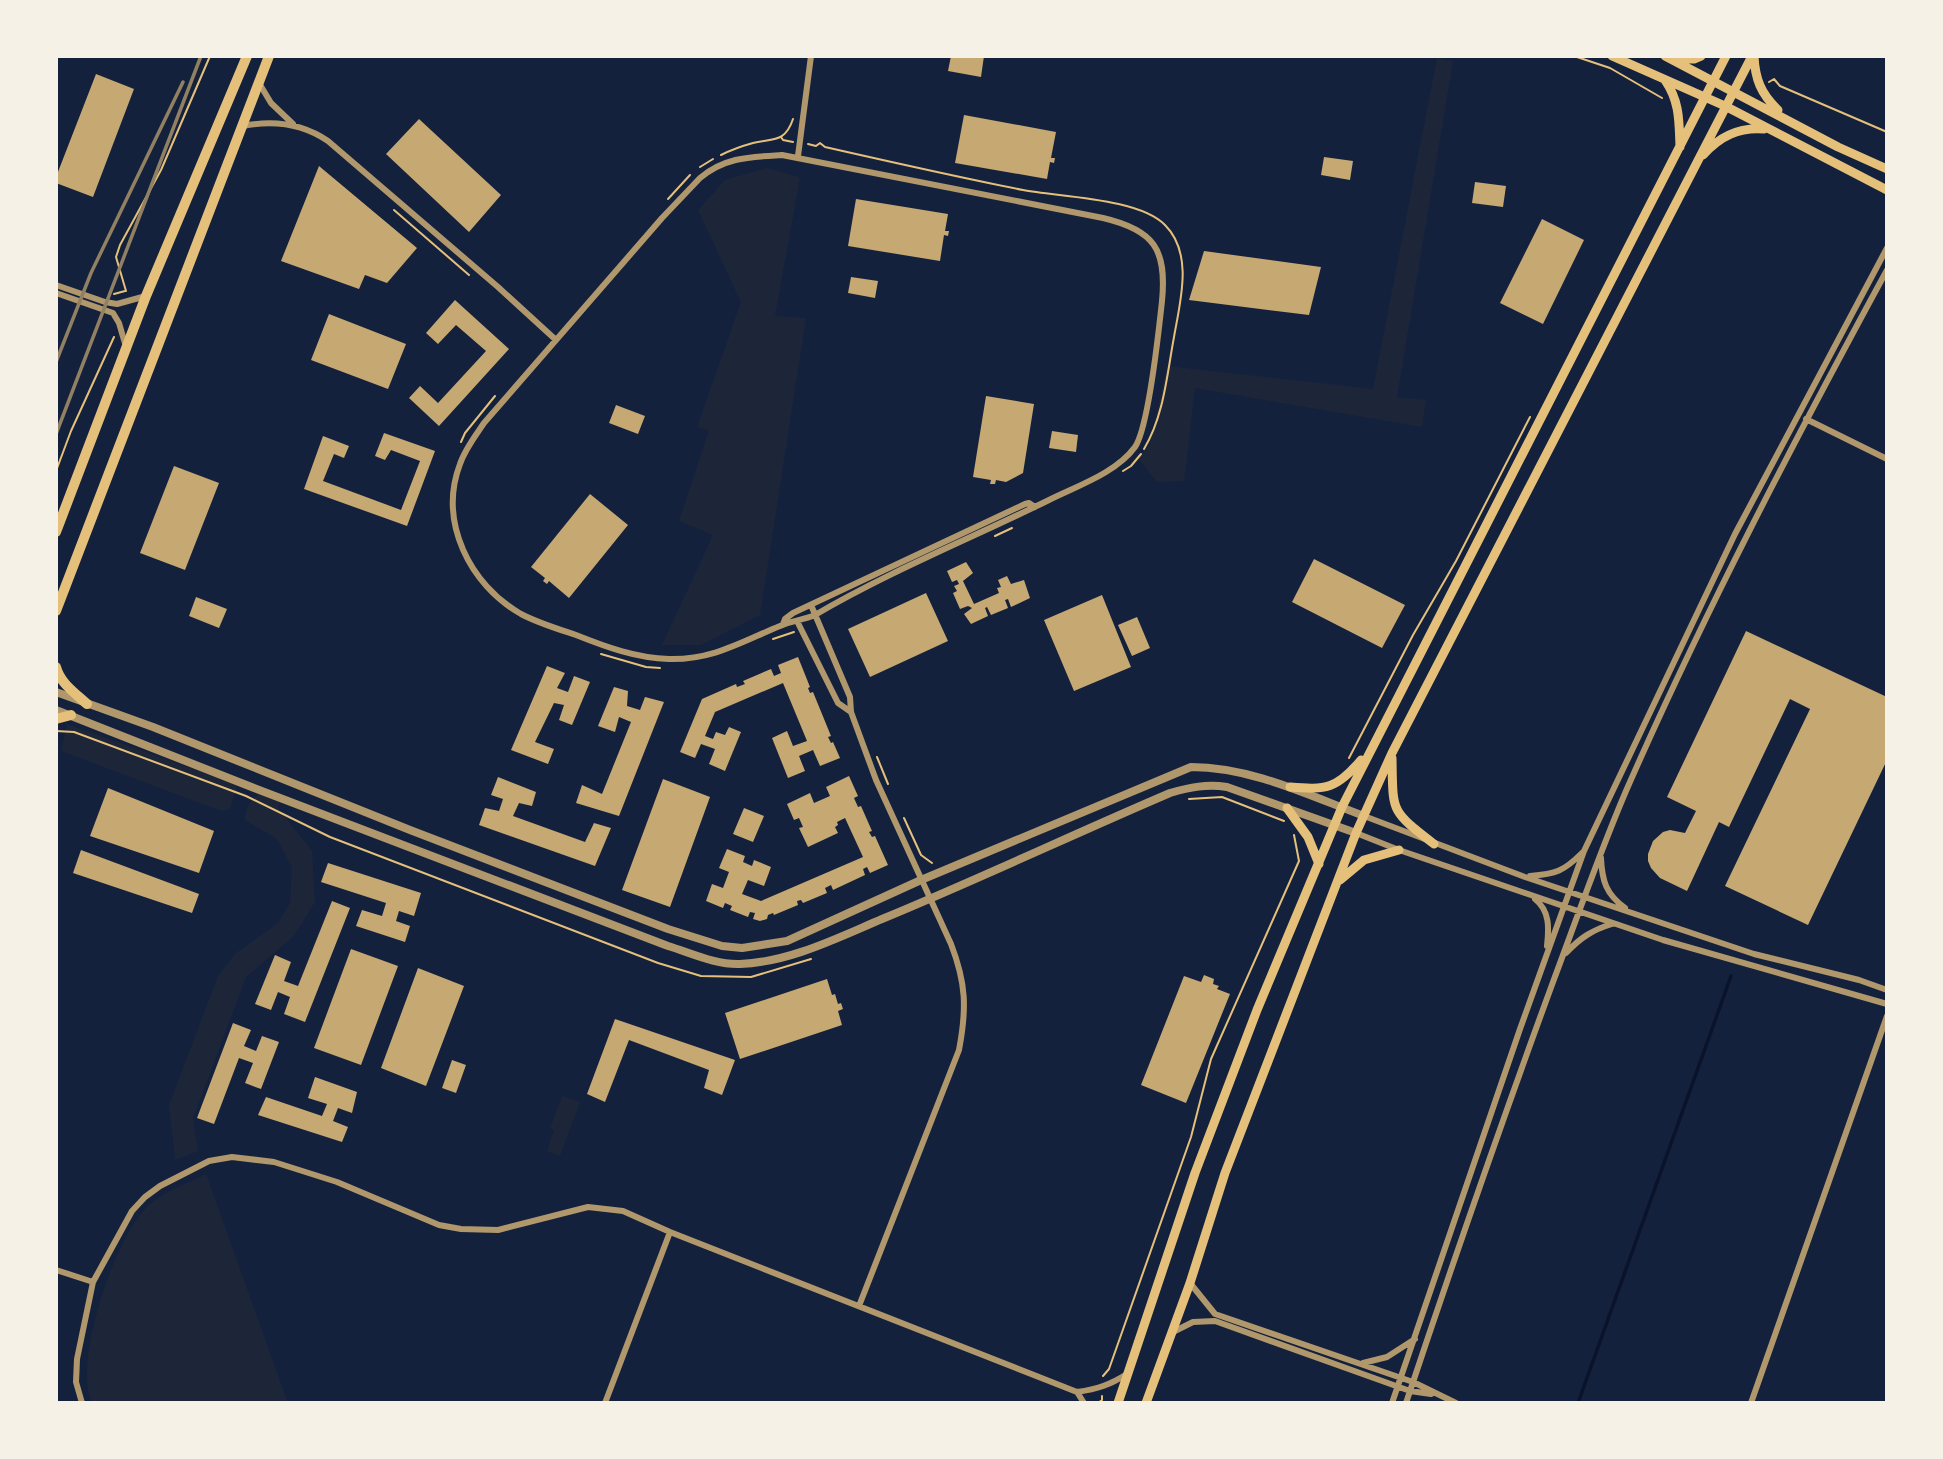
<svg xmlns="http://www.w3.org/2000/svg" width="1943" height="1459" font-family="'IBM Plex Sans',sans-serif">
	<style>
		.green { fill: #1d2539 }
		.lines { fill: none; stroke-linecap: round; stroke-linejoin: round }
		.stream { stroke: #0b132b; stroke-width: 3.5 }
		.building { fill: #c6a872 }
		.path { stroke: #e5c07b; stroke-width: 2 }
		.minor { stroke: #b1986c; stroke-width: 6 }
		.tertiary { stroke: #b1986c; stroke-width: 8 }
		.secondary { stroke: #e5c07b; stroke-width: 9 }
		.primary { stroke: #e5c07b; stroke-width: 10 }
		.rail { stroke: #918062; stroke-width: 3.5 }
	</style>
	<rect width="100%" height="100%" fill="#14213d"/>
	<!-- green -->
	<path class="green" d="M1437,58L1453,61L1397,397L1426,400L1422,427L1195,388L1184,481L1157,482L1138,458L1150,444L1167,366L1373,389Z
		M767,168L800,177L775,316L806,318L760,615L701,645H662L713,535L679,521L709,430L697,427L741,302L698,210L725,180Z
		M67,724L233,783L237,788L230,809L221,811L61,751Z
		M261,793L281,800L278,808L312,851L315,902L294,936L246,977L193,1119L198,1151L175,1160L169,1105L218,976L236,953L278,923L290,903L292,867L277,839L245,820C244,809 251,798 261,793Z
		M562,1096L580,1102L560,1156L547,1151L554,1130L550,1128Z
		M206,1174L288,1403H92C72,1362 116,1233 150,1204C165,1191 189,1183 206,1174Z"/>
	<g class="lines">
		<!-- stream -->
		<path class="stream" d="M1578,1403L1731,976"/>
	</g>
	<!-- building -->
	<path class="building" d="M951,56H984L981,77L948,71Z
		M96,74L134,89L93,197L56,183V177Z
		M964,115L1056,132L1051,158H1055L1054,163L1050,162L1047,179L955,163Z
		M419,119L501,195L469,232L386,154Z
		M1324,157L1353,161L1350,180L1321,175Z
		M319,166L417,248L387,283L365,275L359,289L281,261Z
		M1475,182L1506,186L1503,207L1472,203Z
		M856,199L948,214L945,231H949L948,236L944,235L940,261L848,246Z
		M1542,219L1584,240L1543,324L1500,303Z
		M1204,251L1321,267L1309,315L1189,300Z
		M851,277L878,281L875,298L848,293Z
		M455,300L509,349L439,426L409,398L420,386L438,403L486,351L456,325L438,344L426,333Z
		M329,314L406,344L388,389L311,360Z
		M986,396L1034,404L1023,473L1006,482L996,480L995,484H990L991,480L973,477Z
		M616,405L645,416L638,434L609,423Z
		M1052,431L1078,435L1076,452L1049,448Z
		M384,433L435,451L407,526L304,489L323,436L349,446L344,458L334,454L323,481L401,510L420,461L391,450L385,460L375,456Z
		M174,466L219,483L185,570L140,553Z
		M590,494L628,525L569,598L549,581L547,584L543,581L545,578L531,567Z
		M1314,559L1405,605L1382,648L1292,602Z
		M966,562L973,573L963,581L974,604L999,593L997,588L1001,587L998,580L1007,576L1011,584L1024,580L1030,598L1011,607L1008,599L1005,600L1008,608L991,615L987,607L985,608L988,616L971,624L964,614L972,608L968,606L960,609L953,593L957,591L954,586L959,584L957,580L952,582L947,571Z
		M926,593L948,641L870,677L848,629Z
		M1102,595L1131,667L1074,691L1044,620Z
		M196,597L227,609L219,628L189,616Z
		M1137,617L1150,648L1132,656L1118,625Z
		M1746,631L1887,697V760L1808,925L1725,886L1810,709L1790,699L1729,827L1719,822L1687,891L1660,878L1651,868L1648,861V854L1653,841L1663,832L1670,830L1685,833L1696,811L1667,797Z
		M798,657L810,687L808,688L810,693L813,692L831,736L828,737L831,743L833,742L840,758L820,766L813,750L799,756L805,771L788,778L772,738L787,731L793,746L807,741L783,683L715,712L705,736L713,739L716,732L725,735L729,727L741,732L725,771L709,764L715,749L701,744L695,758L680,752L702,699L736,684L737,687L745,684L743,681L771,669L774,676L781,673L778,665Z
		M547,666L565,673L557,688L568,692L574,676L590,682L572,725L559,720L564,705L554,703L535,742L554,749L548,764L511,750Z
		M614,687L628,691L627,706L640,710L645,697L664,702L619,816L576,803L582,785L602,794L631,722L619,717L615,732L598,726Z
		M849,776L858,796L854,798L858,807L861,806L872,831L869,832L872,837L875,836L888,865L870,873L867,867L863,869L865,875L833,890L831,885L825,888L827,893L803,903L801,900L797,901L798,905L774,915L773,913L768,915L767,919L760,921L753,919L755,913L750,912L748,917L730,910L732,906L725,903L723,908L706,901L712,884L723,888L729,872L719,868L727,849L745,856L743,862L752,866L754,860L771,867L764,886L748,880L742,894L761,901L863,857L845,818L837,822L838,825L835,827L838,833L808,847L799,828L803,827L799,818L794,820L787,804L810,793L814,803L830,796L826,787Z
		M498,777L536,792L532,806L519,803L513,816L585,842L594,823L611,828L595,866L479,825L485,808L499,811L503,799L491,795Z
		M663,779L710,797L670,907L622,890Z
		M108,788L214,831L199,873L90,836Z
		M744,808L764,816L753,842L733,834Z
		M81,850L199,894L192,913L73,873Z
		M328,863L421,893L414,916L399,911L396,921L410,926L405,942L356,926L362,910L382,916L386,903L321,882Z
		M332,901L350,908L305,1022L284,1014L290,997L278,992L271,1010L255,1004L275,955L291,962L284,981L298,986Z
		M351,949L398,966L361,1065L314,1048Z
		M418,968L464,986L426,1086L381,1068Z
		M1204,975L1214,979L1213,984L1219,986L1217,989L1230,994L1186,1103L1141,1085L1184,976L1201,982Z
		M827,979L832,995L835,994L838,1004L841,1003L843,1009L838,1011L842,1025L740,1059L725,1013Z
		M615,1019L735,1060L722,1095L704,1088L709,1070L629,1040L605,1102L587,1094Z
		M233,1023L251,1030L244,1046L256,1051L262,1036L279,1042L261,1089L245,1083L253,1063L239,1058L214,1124L197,1118Z
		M452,1060L466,1065L456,1093L442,1088Z
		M315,1077L357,1092L352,1113L338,1108L333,1121L348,1127L342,1142L258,1115L266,1097L322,1116L327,1104L308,1098Z"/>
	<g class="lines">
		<!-- path -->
		<path class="path" d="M1574,56L1610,68L1662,98
			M1769,82L1774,79L1780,86L1887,132
			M781,137L783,140L793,142
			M808,144L816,146L820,143L825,147C891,162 957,177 1023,190C1060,197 1139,198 1165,225C1194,254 1180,302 1174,337C1167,374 1164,416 1144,449
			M721,155C731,150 742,146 753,143C773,138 785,143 793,119
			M700,167L713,159
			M668,199L690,175
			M394,210L469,275
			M126,291L116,257L120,245L161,170L210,56
			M114,294L125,291
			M461,442L465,433L495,396
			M56,471L71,431L114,337
			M1123,471L1131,466L1141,454
			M995,536L1012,528
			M773,639L794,632
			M601,654L646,667L660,668
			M56,731L74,732L246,796L330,837L658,963L701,976L751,977L811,959
			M877,757L888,784
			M1349,758L1413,635L1456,561L1530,417
			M1189,799L1222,797L1284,821
			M904,818L921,855L932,863
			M1103,1376L1109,1369L1191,1137L1211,1059L1299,861L1294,835
			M1098,1403L1102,1400V1396"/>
		<!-- minor -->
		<path class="minor" d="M259,83L271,103L293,124
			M243,126C273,120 303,124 328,141L498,287L556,340
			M782,155L1103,218C1154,230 1167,249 1162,301C1159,329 1148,428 1135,447C1116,473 1077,486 1049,500C972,538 890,571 815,615C803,620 791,621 780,626C741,642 713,660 669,659C636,658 606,647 576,635C558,629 538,623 521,614C470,585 438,522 460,464C465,449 476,435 484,423L662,218L700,178C725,157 750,157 782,155Z
			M798,156L811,56
			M56,285L105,302L117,304L146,296
			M56,293L113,313L119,323L126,347
			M1806,419L1887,459
			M811,605L850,697L851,712L876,780L951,944C966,983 967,1008 959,1050L859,1306
			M797,621L838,703L851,712
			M783,624L785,619L793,613L1025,504L1029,503L1035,507
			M1364,816L1525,877L1754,954L1859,980L1887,990
			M1356,833L1399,850L1663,940L1887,1004
			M1601,858C1602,881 1606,894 1625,908
			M1530,876C1556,874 1564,871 1582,853
			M1535,899C1550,911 1549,928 1547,946
			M1566,953C1580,938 1592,930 1612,924
			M56,1270L93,1282
			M1190,1283L1215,1314L1413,1382L1456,1403
			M1173,1332L1193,1322L1215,1321L1385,1382L1410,1391L1431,1394
			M1363,1363L1387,1357L1415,1339
			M1077,1392L1084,1403
			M82,1403L76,1382L77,1359L93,1282L132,1211L145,1197L160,1186L209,1161L232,1157L274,1162L337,1182L439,1225L461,1229L498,1230L588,1207L623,1211L670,1232L1077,1392C1097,1389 1110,1385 1127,1374
			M605,1403L670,1232
			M1392,1403L1520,1029L1584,851L1735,534L1887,248
			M1406,1403C1453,1262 1502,1121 1553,982C1577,918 1599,854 1626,791C1704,613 1794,441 1887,270
			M1751,1403L1887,1016"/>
		<!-- tertiary -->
		<path class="tertiary" d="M56,692L153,727L410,830L668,929L722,946L742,948L787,941L921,880L1191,767C1251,767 1308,795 1364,816
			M56,710L249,786L668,946C691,953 716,965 740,964C790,962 837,938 882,919C979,879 1074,834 1170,793C1190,787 1207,784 1227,787L1356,833"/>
		<!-- secondary -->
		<path class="secondary" d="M1612,56L1725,106L1887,190
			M1665,56L1838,147L1887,169
			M1754,56C1755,79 1761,94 1778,110
			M1675,59H1694L1701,56
			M1665,80C1680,102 1679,121 1680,147
			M1703,155C1720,136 1739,127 1764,129
			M1392,758C1393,813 1390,810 1434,844
			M1290,787C1326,790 1337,789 1361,760
			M1287,808L1308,837L1319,864
			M1340,880L1364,860L1399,850
			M1118,1403L1195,1173L1257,1010L1342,807L1726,56
			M1146,1403L1190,1283L1225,1173L1356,833L1392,753L1752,56"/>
		<!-- primary -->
		<path class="primary" d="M56,532L146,296L247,56
			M56,611L269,56
			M56,667C60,683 75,693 87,704
			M56,719L71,715"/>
		<!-- rail -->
		<path class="rail" d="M56,362L91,273L183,82
			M56,434L201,56"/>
	</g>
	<!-- border -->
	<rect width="1943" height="1459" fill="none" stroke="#f6f1e7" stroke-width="116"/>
</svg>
